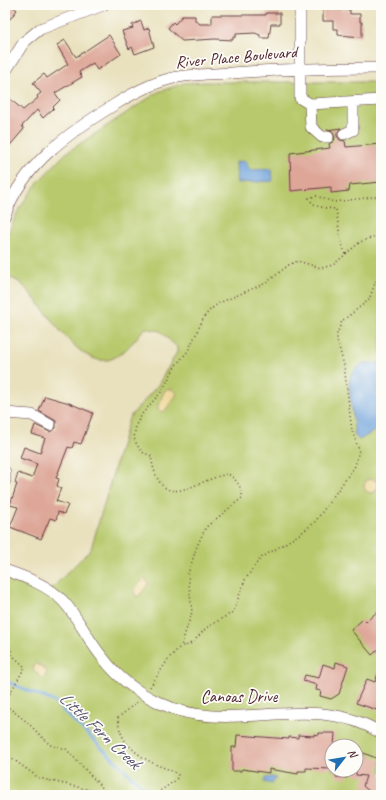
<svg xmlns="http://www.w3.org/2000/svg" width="386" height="800" font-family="Caveat,sans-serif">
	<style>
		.green { fill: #b7c96c; stroke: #80744c; fill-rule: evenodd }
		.sand { fill: #eeda9e; stroke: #9c7c64 }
		.water { fill: #6ea3db; stroke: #5c6183 }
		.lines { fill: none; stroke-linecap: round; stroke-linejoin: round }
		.stream { stroke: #6ea3db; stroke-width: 3 }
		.building { fill: #dda697 }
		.minor-casing { stroke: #623c41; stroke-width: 12 }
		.path { stroke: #623c41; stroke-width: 1.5; stroke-dasharray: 1 3; stroke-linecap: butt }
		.minor { stroke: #fff; stroke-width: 11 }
		.labels { text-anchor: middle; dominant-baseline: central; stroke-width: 3.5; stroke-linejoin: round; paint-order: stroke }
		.street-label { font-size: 17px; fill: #4a1f2b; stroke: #fdfcf7 }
		.water-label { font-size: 18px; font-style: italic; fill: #585471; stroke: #fdfcf7 }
	</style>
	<rect width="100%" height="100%" fill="#fdfcf7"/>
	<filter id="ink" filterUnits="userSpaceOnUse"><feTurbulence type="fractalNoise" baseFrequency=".025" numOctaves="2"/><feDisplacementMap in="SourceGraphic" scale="8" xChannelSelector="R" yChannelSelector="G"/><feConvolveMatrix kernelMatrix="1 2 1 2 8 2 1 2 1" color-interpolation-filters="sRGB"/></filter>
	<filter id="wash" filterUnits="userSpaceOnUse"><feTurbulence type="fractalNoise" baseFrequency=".012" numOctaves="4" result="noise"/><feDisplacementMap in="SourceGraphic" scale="16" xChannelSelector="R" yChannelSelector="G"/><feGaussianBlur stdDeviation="0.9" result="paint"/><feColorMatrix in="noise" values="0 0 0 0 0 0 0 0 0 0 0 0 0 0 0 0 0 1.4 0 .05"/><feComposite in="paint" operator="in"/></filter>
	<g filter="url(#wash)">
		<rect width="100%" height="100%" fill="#e9e1be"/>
		<!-- green -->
		<path class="green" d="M206,82H381V795H5V579L23,583L44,596L91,549L129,418L158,385L177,352V347L160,331L145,328C136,338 125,354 111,359C78,371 42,300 19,282C15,279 10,278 5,276L6,238L19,209L39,181L66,153L158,92L184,83ZM332,746H356V770H332Z"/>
		<!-- sand -->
		<path class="sand" d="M172,389L177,394L175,397L164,412L158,410V405L165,390Z
			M364 486a7 7 0 1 1 14 0a7 7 0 1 1-14 0Z
			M145,578L148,584L140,595L136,597L134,592L137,586Z
			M36,663L47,671L45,677L42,678L33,669Z"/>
		<!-- water -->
		<path class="water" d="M245,161L250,170L272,169L273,181L237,183L236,162Z
			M362,363H381V421L375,431L359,440L355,436L349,385L351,374Z
			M272,777L276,778L272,784L264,782L265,778Z"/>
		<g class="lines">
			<!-- stream -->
			<path class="stream" d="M5,681L53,701L151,795"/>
		</g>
		<g id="blocks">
			<!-- building -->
			<path class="building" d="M5,5H11L17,10L10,19L5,15Z
				M323,6H340V10H350V14H360V22H362V37L338,35V29H333V21H323Z
				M266,13H280V24H271L269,38H260V35L255,33L236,34V37H233V40L215,39L182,41L168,28L173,22L175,24L182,16H195V20L200,24H212V15H266Z
				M141,21L144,30L149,28L154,47L135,54L132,47L129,49L122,31L133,28L132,25Z
				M109,35L121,54L97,70L93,63L79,72L82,77L55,93L60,100L53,107L54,108L43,118L37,110L22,126L24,129L5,151V104L10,99L23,110L38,98L37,96L41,93L33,83L44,74L47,78L68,64L57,45L65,40L76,57Z
				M341,128L337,133V136L340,140L345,141L346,147L381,144V182L350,185L349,191L331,193V187L291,191L290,153L330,148L329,144L334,141L335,137L332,131L327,130Z
				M45,396L69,403L93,413L81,444L74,442L72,448L68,447L56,478L59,479L57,486L61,488L56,501L68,505L64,514L58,512L56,520L50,518L41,539L10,527L18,507L10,505L17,484L15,483L18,473L32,478L37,464L20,458L24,447L40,453L45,438L32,434L35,425L50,432L56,428V421L39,411Z
				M381,608V647L372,655L351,630L363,619L366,622Z
				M336,662L348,666L339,694L331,699L320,696L321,691L316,690L317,685L303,681L305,675L319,678L323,664L335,668Z
				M380,668L381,700L377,710L356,703L367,679L375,682Z
				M319,733H335L334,746H332V769L306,768V771H298V774L269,769V773L242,769L241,771H232V747H236L237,735L289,739V737L298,738V735L314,736V734L319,735Z
				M356,750L381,760L377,771L381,772V795H369L370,792L363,786L366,776L356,775Z
				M337,770H348L347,778L336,777Z"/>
		</g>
	</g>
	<g filter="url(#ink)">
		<use href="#blocks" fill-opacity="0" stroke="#623c41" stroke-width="1"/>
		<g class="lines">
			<!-- minor casing -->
			<g class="minor-casing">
				<path id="minor" d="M300,5V98L310,104L381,100
					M5,72L24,42L40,29L103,5
					M310,104L311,127L322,137H328
					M344,134L353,130V102
					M5,215C23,164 70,132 114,105C133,93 155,81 178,77C196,74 214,74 232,73C282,69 331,68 381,68
					M5,413L32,415L50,425
					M5,472V481
					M5,570C25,577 48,585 63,601C79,618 88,641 103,658C118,678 140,694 162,704C232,737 312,689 381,733"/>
			</g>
			<!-- path -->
			<path class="path" d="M381,234L360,242L333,265L321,268L298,261L290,264L266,283L219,303L211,309L204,317L188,351L176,365L162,391L142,414L136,425L134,438L137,445L142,452L151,456C161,517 193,480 228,474C236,479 243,488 242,498L206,527L197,546L188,574L192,612L181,646H186L193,642L206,628L233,612L245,580L256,564L261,558L300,534L315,522L355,466L359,450L352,431L344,365L337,340V334L342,321L369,300L375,283L381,275
				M345,254L340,237L336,209C326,208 313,208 309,198L316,196L334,202L381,196
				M5,627L12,655L25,667L9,695L7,702L9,708L27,722L50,745L66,749L109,795
				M150,687L169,658L181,646
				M137,702L118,718C118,740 136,755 155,764C163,768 171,769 178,775L176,780L154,795
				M5,757L14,760L39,778L107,794"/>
			<!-- minor -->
			<use href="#minor" class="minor"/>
		</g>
	</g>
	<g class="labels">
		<!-- street labels -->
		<g class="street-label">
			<text transform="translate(236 57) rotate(-5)">River Place Boulevard</text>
			<text x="239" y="696">Canoas Drive</text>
		</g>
		<!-- water labels -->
		<g class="water-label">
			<text transform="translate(100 730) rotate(43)">Little Fern Creek</text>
		</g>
	</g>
	<!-- margin -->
	<rect width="386" height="800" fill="none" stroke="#fdfcf7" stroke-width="20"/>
	<!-- north arrow -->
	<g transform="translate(344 758) rotate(59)"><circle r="19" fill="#fdfcf7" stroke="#b5a4a5"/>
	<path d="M0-3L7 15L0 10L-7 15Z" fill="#1f6fb2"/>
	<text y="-6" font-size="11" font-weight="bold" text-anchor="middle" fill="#4a1f2b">N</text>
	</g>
</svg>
